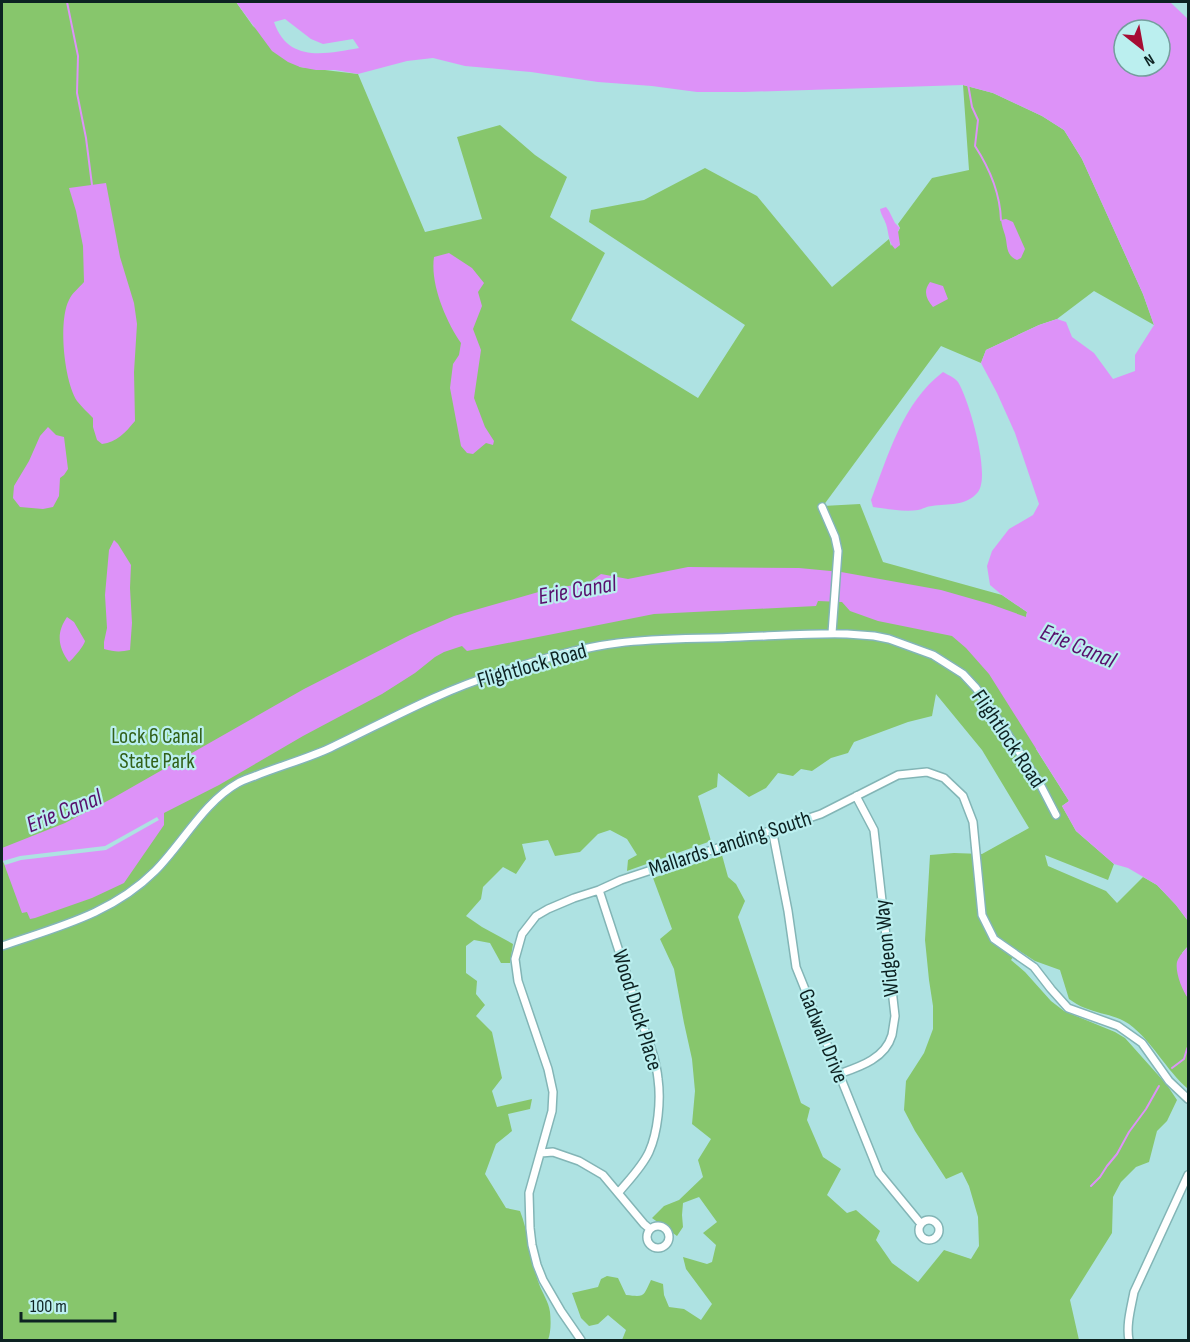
<svg xmlns="http://www.w3.org/2000/svg" width="1190" height="1342" font-family="'Sofia Sans Condensed',sans-serif">
	<style>
		.green { fill: #87c66c }
		.water { fill: #dd92f8; fill-rule: evenodd }
		.pier { fill: #aee2e2 }
		.lines { fill: none; stroke-linecap: round; stroke-linejoin: round }
		.stream { stroke: #dd92f8; stroke-width: 2 }
		.minor-casing { stroke: #83b5b6; stroke-width: 10 }
		.minor { stroke: #fff; stroke-width: 7 }
		.labels { text-anchor: middle; dominant-baseline: central; stroke-width: 4.5; stroke-linejoin: round; paint-order: stroke }
		.street-label { font-size: 22px; fill: #0d2222; stroke: #bbefef }
		.park-label { font-size: 22px; fill: #326119; stroke: #bbefef }
		.water-label { font-size: 24px; font-style: italic; fill: #58106d; stroke: #bbefef }
	</style>
	<rect width="100%" height="100%" fill="#aee2e2"/>
	<!-- green -->
	<path class="green" d="M2,2H236L253,26L300,67L358,74L425,232L482,219L457,137L500,125L535,155L567,177L550,217L605,253L571,320L698,398L745,325L589,222L591,210L644,200L705,168L757,196L832,287L889,239L891,246L900,228L898,224L932,178L969,170L963,85L993,93L1042,116L1064,130L1082,159L1143,294L1154,325L1094,291L1057,319L1039,325L986,350L981,363L941,346L823,506L860,504L883,562L1002,595L1027,612L1026,617L1036,749L1069,801L1062,806L1076,831L1114,864L1108,880L1045,855L1048,866L1106,891L1117,903L1143,877L1157,885L1176,905L1188,921V946L1182,953L1187,997L1188,998V1089C1166,1070 1153,1042 1129,1024C1116,1015 1099,1014 1085,1008C1079,1006 1074,1002 1069,999L1060,970L1035,961L1018,950L1011,960L1025,972L1051,1001L1064,1011L1115,1032L1125,1038L1167,1085L1177,1100L1167,1121L1157,1131L1149,1162L1136,1167L1121,1182L1113,1197L1112,1233L1070,1300L1079,1340H622L626,1330L608,1315L598,1324L589,1326L581,1318L572,1293L598,1287L601,1279L607,1276L618,1278L626,1295C645,1297 643,1297 651,1280L663,1284L664,1295L669,1307L684,1309L701,1320L712,1304L686,1269L683,1257L707,1264L712,1262L716,1245L703,1233L717,1222L699,1197L683,1203L682,1215L683,1227L677,1236L652,1218L664,1206L679,1200L703,1177L698,1160L711,1139L692,1124L695,1091L692,1059L684,1023L674,969L660,939L672,929L653,878L722,855L728,877L736,884L745,901L738,917L801,1103L810,1108L807,1120L823,1157L841,1169L827,1195L847,1213L856,1210L880,1231L876,1240L892,1263L918,1282L944,1250L971,1259L979,1246L978,1217L969,1186L962,1172L946,1179L915,1131L904,1110L906,1081L924,1053L933,1029V1006L929,980L925,940L930,855L954,853L982,854L1029,828L982,750L936,694L932,716L908,722L854,742L848,753L831,758L812,771L801,769L793,776L778,773L766,788L749,797L718,773L717,787L698,796L711,841L627,871L628,860L637,855L627,839L610,830L598,834L580,852L555,856L548,840L522,844L526,859L516,874L503,867L483,887L481,899L466,916L482,927L513,944L510,963H501L490,943L474,940L466,946V973L477,981L476,994L485,1005L476,1016L492,1032L502,1078L492,1091L497,1107L532,1099L530,1109L508,1114L512,1131L496,1144L485,1174L506,1208L520,1211C529,1234 530,1258 538,1281C541,1291 549,1302 550,1312C551,1321 551,1332 548,1340H2Z"/>
	<!-- water -->
	<path class="water" d="M236,2H1170L1188,19V921L1176,905L1157,885L1128,868L1114,864L1076,831L1062,806L1069,801L989,674L966,648L952,636L878,621L850,611L842,602L818,601L816,606L654,614L467,651L462,646L444,652L435,657L415,673L382,694L303,736L219,785L164,813V825L124,883L92,898L35,918L30,919L27,912L22,913L3,861H2V848L65,823L113,798L304,689L410,635L454,616L542,591L590,582L601,574L628,579L688,567L799,568L841,572L941,590L990,604L1026,617L1027,612L1002,595L990,585L987,566L992,551L1009,529L1033,515L1039,504L1015,433L997,393L981,363L986,350L1039,325L1057,319L1066,322L1072,337L1094,353L1113,379L1135,371V355L1154,325L1143,294L1082,159L1064,130L1042,116L993,93L963,85L744,92H697L652,86L598,82L531,72L465,66L433,58L407,61L358,74L335,70H316L300,67L288,62L272,51ZM285,19L311,39L323,44L353,39L359,48C325,54 288,63 274,22ZM1124,30H1160V66H1124Z
		M106,183L120,257L134,303L137,324L134,372L135,421C125,433 117,442 102,444L97,440L93,427V418C88,413 82,407 77,401C64,381 58,321 69,300C72,293 79,288 84,282L83,246L76,211L69,188Z
		M886,207L889,211L895,223L900,228L898,231L900,245L895,249C888,242 889,233 886,224C884,218 881,215 880,209Z
		M1006,219L1013,222L1025,249L1021,258L1017,260C1005,255 1008,245 1005,235C1003,229 1002,226 1001,220Z
		M449,253L472,268L484,283L478,292L482,306L473,329L481,350L474,398L485,427L494,441L493,445L486,443L473,454L467,453L461,446L450,388L453,364L459,355L461,343C446,321 430,284 434,257Z
		M930,282L943,286L948,299L933,307C926,299 923,291 930,282Z
		M943,372C948,375 954,377 958,382C969,400 991,475 978,492C966,507 948,503 932,506C927,506 923,509 918,510C904,512 887,509 873,507L871,500C888,456 903,402 943,372Z
		M48,427L56,435L64,437L68,469L64,475L60,478L59,496L53,507L43,509L20,507L13,498L14,486L29,461L40,436Z
		M114,540L118,544L131,565L130,588L132,623L130,650C121,652 114,652 104,649V642L107,628L105,595L109,550Z
		M67,617L74,622L85,641C84,646 73,659 69,662C58,647 56,633 67,617Z
		M1188,946V998C1182,990 1175,972 1177,962C1179,956 1184,951 1188,946Z"/>
	<!-- pier -->
	<path class="pier" d="M157,817L159,820L106,850L21,860L5,865L3,861L20,856L105,846Z"/>
	<g class="lines">
		<!-- stream -->
		<path class="stream" d="M67,2L78,56L77,93L86,138L92,185
			M968,84L972,107L978,120L975,146C990,169 1000,193 1001,220
			M1172,1068L1184,1059L1187,1049L1188,1047
			M1091,1186L1100,1177L1107,1166L1117,1154L1129,1132L1146,1109L1159,1086"/>
		<!-- minor casing -->
		<g class="minor-casing">
			<path id="minor" d="M822,507L835,537L838,551L832,633
				M772,829L788,911L796,967L879,1173L921,1224
				M599,890C613,933 627,975 640,1017C647,1037 656,1058 658,1079C661,1100 658,1132 649,1152C642,1167 629,1180 619,1192
				M2,946C57,927 112,914 155,871C182,844 204,802 238,783C243,780 250,778 255,776C280,766 306,759 330,748C385,722 438,692 496,674C535,661 577,648 618,643C658,638 699,639 740,637C775,636 811,633 847,634L874,636L889,639L933,655L963,674L976,688L1001,724L1040,784L1056,815
				M839,1074C859,1067 885,1059 892,1035C893,1029 894,1022 895,1016L874,830L856,796
				M541,1153L553,1152L579,1161L603,1175L644,1224L650,1229
				M919 1230a10 10 0 1 1 20 0a10 10 0 1 1-20 0Z
				M647 1237a11 11 0 1 1 22 0a11 11 0 1 1-22 0Z
				M581,1340L561,1311L543,1280L537,1265L532,1245L530,1228L529,1193L552,1111L553,1092L548,1069L518,981L515,959L522,934L536,916L548,909L574,898L599,890L621,880L821,814L898,775L927,772L944,778L963,796L973,822L982,915L994,939L1034,967L1051,989L1068,1008L1118,1026L1142,1043L1169,1081L1188,1099
				M1129,1340C1126,1325 1131,1308 1134,1292L1188,1175"/>
		</g>
		<!-- minor -->
		<use href="#minor" class="minor"/>
	</g>
	<g class="labels">
		<!-- street labels -->
		<g class="street-label">
			<text transform="translate(532 666) rotate(-16)">Flightlock Road</text>
			<text transform="translate(1008 739) rotate(56)">Flightlock Road</text>
			<text transform="translate(730 844) rotate(-18)">Mallards Landing South</text>
			<text transform="translate(887 948) rotate(-96)">Widgeon Way</text>
			<text transform="translate(637 1010) rotate(73)">Wood Duck Place</text>
			<text transform="translate(823 1036) rotate(68)">Gadwall Drive</text>
		</g>
		<!-- park labels -->
		<g class="park-label">
			<text x="157" y="736">Lock 6 Canal<tspan x="157" dy="25">State Park</tspan></text>
		</g>
		<!-- water labels -->
		<g class="water-label">
			<text transform="translate(577 590) rotate(-10)">Erie Canal</text>
			<text transform="translate(1078 646) rotate(23)">Erie Canal</text>
			<text transform="translate(64 811) rotate(-22)">Erie Canal</text>
		</g>
	</g>
	<!-- border -->
	<rect width="1190" height="1342" fill="none" stroke="#0d2222" stroke-width="6"/>
	<!-- north arrow -->
	<g transform="translate(1142 48) rotate(149)"><circle r="28" fill="#bbefef" stroke="#759d9d" stroke-width="1.5"/>
	<path d="M0-4.5L10 22L0 15L-10 22Z" fill="#a60c33"/>
	<text y="-9" font-size="16" font-weight="bold" text-anchor="middle" fill="#0d2222">N</text>
	</g>
	<!-- scale -->
	<path d="M21 1312v9h94v-9" fill="none" stroke="#0d2222" stroke-width="3"/>
	<text x="30" y="1312" font-size="18" fill="#0d2222" stroke="#bbefef" stroke-width="4.5" paint-order="stroke">100 m</text>
</svg>
